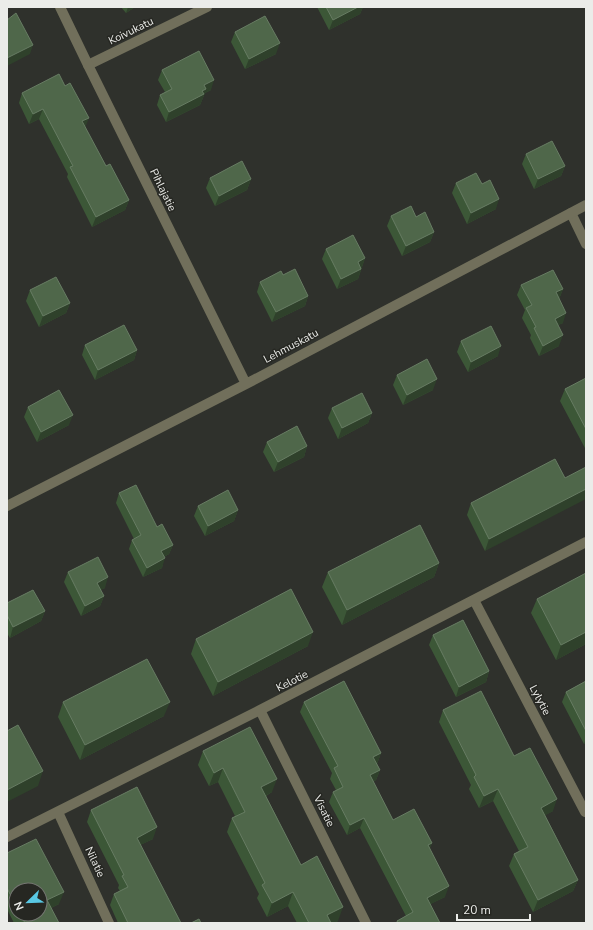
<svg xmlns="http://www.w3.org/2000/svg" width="593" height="930" font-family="'Nunito Sans',sans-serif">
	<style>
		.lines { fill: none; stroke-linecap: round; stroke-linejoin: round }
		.minor { stroke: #716f5b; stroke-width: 10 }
		.tertiary { stroke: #716f5b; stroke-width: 10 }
		.wall { fill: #3c5737; fill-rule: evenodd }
		.shaded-wall { fill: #2f412b }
		.building { fill: #4f674a; stroke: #677c63 }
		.labels { text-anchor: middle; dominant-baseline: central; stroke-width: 3; stroke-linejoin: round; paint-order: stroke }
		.street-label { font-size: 11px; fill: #ebece9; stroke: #262722 }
	</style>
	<rect width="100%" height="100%" fill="#2f312c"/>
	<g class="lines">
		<!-- minor -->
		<path class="minor" d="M88,65L207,7
			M571,213L586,244
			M474,600L585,812
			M260,710L366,923
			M58,812L109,923
			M7,837L260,710L586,542"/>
		<!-- tertiary -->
		<path class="tertiary" d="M60,7L88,65L246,384
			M7,506L246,384L586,205"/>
	</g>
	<!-- wall -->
	<path class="wall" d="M121,7H135L126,13Z
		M317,7H363L360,14L329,30Z
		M235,32L276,54L245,69L231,42Z
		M162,70L211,90L205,93L200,105L166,122L157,105L160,95L165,92L158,80Z
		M22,93L85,127L106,166L129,200L125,210L92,227L67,177L68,174L39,119L29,124L19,103Z
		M526,154L565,166L561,176L534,189L522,164Z
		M210,178L251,179L247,190L215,206L206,188Z
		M456,183L482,184L496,209L467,224L452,193Z
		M391,216L416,217L434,232L430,242L402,256L387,226Z
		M326,249L365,258L358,279L337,289L322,259Z
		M260,282L308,296L305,306L272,322L257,292Z
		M521,285L563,289L559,299L563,323L558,325L559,346L539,356L530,338L531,335L522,318L525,310L517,295Z
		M30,290L70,303L66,313L39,327L26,301Z
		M461,341L498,356L468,372L457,352Z
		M85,345L137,350L134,360L95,380L82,355Z
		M397,375L433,390L403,405L393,385Z
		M586,378V450L560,401L565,389Z
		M28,407L69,425L37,442L24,417Z
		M332,408L372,413L368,423L338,439L328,418Z
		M267,442L307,446L304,457L274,472L263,452Z
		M565,478L485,551L467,515L471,503Z
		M119,493L157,527L173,545L169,554L164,557L162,568L143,577L129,549L132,540L134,539L116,503Z
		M198,506L238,510L234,521L205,536L194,516Z
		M439,563L434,577L342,625L322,587L328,572Z
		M68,572L105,588L100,590L104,596L100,606L81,616L64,582Z
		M537,599L586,644L556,660L531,613Z
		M7,603L45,611L41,621L10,638L7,633Z
		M433,635L489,671L486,682L456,697L429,645Z
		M196,639L308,646L213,696L191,654Z
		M586,681V743L584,744L562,702L566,692Z
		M63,702L164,716L80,760L58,717Z
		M304,702L381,753L377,764L380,770L376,780L373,782L393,820L432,843L429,849L445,897L430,904L440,923H396L397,921L406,916L360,828L347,835L329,802L333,792L336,790L330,779L332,773L300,712Z
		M443,710L514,756L553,811L545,815L578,880L573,891L533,912L509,866L514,854L519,851L493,801L479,808L469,789L471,785L439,722Z
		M203,751L272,792L266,796L301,865L338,921L334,923H297L288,906L267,917L257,898L259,894L227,832L232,818L235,816L218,782L209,786L198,765Z
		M91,810L153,839L140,845L181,923H118L110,905L114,894L120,891L118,888L119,885L87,822Z
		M7,853L59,904L51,908L59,923H14L7,909ZM16,890L40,914H16Z"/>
	<!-- shaded-wall -->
	<path class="shaded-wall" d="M128,7H135L126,13Z
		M358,7H363L360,14L329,30L333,20Z
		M280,43L276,54L245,69L249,59Z
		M33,45L30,54L7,66V58Z
		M214,80L211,90L205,93L200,105L166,122L169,112L204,85Z
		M43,109L39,119L29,124L33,114Z
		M89,118L85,128L82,121Z
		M565,166L561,176L534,189L538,179Z
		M251,179L247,190L215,206L219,196Z
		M499,199L496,209L467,224L471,213Z
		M129,200L125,210L92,227L96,217Z
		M434,232L430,242L402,256L406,246Z
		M365,258L358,279L337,289L341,279L358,262Z
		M563,289L559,299L556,292Z
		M308,296L305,306L272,322L276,312Z
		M70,303L66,313L39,327L43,316Z
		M566,313L563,323L551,329L555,319Z
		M563,335L559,346L539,356L543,346Z
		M501,346L498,356L468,372L471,362Z
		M137,350L134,360L95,380L98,370Z
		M437,379L433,390L403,405L407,395Z
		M372,413L368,423L338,439L342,428Z
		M73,415L69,425L37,442L41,432Z
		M307,446L304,457L274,472L278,462Z
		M586,489V499L485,551L489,539Z
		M238,510L234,521L205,536L208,526Z
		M173,545L169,554L158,560L161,551Z
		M165,558L162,568L143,577L147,568Z
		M439,563L434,577L342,625L347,610Z
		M108,577L105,588L93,594L97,583Z
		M104,596L100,606L81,616L85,606Z
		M45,611L41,621L10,638L13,627Z
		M313,632L308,646L213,696L218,682Z
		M586,632V644L556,660L561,645Z
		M489,671L486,682L456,697L459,687Z
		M170,702L164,716L80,760L85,745Z
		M586,738V743L584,744Z
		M381,753L377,764L369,767L373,757Z
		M223,768L218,782L209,786L214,773Z
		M380,770L376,780L366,785L370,775Z
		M43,771L38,786L7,802V790Z
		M277,779L272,792L256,801L261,787Z
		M498,789L493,801L479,808L484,796Z
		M557,799L553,811L537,820L541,808Z
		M364,818L360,828L347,835L350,825Z
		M157,827L153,839L132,849L137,838Z
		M432,843L428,853V845Z
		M578,880L573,891L533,912L538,900Z
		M449,886L445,897L423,908L427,898Z
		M64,892L59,904L43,912L47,900Z
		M293,892L288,906L267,917L272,903Z
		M343,907L338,921L334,923H325L327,915Z"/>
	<!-- building -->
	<path class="building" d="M326,7H358L333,20Z
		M16,13L33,45L7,58V20Z
		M265,16L280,43L249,59L235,32Z
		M199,51L214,80L204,85L206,89L202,91L204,94L169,112L160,95L172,89L162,70Z
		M59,74L65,86L70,83L89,118L82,121L106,166L110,164L129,200L96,217L70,167L73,166L43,109L33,114L22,93Z
		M552,141L565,166L538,179L526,154Z
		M242,161L251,179L219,196L210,178Z
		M476,173L482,184L490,180L499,199L471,213L456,183Z
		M411,206L416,217L425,212L434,232L406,246L391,216Z
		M353,235L365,258L358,262L361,269L341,279L326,249Z
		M295,269L308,296L276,312L260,282L281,271L283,275Z
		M553,270L563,289L556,292L566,313L555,319L563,335L543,346L534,328L536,327L526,308L532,305L521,285Z
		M56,277L70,303L43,316L30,290Z
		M124,325L137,350L98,370L85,345Z
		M491,326L501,346L471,362L461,341Z
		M427,359L437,379L407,395L397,375Z
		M586,378V429L565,389Z
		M59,390L73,415L41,432L28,407Z
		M362,393L372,413L342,428L332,408Z
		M297,426L307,446L278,462L267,442Z
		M555,459L565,478L586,467V489L489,539L471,503Z
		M136,485L157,527L162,524L173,545L161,551L165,558L147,568L132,540L141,535L119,493Z
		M228,490L238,510L208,526L198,506Z
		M420,525L439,563L347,610L328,572Z
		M98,557L108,577L97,583L104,596L85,606L68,572Z
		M586,573V632L561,645L537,599Z
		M291,589L313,632L218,682L196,639Z
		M33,590L45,611L13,627L7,615V603Z
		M463,620L489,671L459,687L433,635Z
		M147,659L170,702L85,745L63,702Z
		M344,681L381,753L373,757L380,770L370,775L393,820L414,809L432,843L428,845L449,886L427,898L440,923H398L397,921L413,912L364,818L350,825L333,792L343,787L334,768L338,766L304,702Z
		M586,681V731L566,692Z
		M481,691L514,756L530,748L557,799L541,808L578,880L538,900L514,854L528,847L498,789L484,796L474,777L476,775L443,710Z
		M18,725L43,771L7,790V731Z
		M250,727L277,779L261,787L301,865L317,856L343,907L327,915L331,923H309L293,892L272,903L262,885L265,883L232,818L245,812L223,768L214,773L203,751Z
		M137,787L157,827L137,838L181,923H128L114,894L128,887L122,876L124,875L91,810Z
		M36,839L64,892L47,900L59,923H25L20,914H40V890H16V906L7,888V853Z
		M199,919L201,923H191Z"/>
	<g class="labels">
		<!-- street labels -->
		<g class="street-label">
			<text transform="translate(131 31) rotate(-26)">Koivukatu</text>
			<text transform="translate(163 190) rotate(64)">Pihlajatie</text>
			<text transform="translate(291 346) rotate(-28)">Lehmuskatu</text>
			<text transform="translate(292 681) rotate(-27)">Kelotie</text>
			<text transform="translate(540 700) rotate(62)">Lylytie</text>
			<text transform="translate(324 811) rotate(64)">Visatie</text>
			<text transform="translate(95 862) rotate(65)">Nilatie</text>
		</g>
	</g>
	<!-- border -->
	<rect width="593" height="930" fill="none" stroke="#ebece9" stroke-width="16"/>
	<!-- north arrow -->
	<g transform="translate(28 902) rotate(247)"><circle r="19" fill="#262722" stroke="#757672"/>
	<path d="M0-3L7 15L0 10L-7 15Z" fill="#59c8e4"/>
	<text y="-6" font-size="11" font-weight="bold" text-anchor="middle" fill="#ebece9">N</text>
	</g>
	<!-- scale -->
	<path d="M457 914v6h73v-6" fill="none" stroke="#ebece9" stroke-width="2"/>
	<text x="463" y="914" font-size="12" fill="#ebece9" stroke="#262722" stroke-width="3" paint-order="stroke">20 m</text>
</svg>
